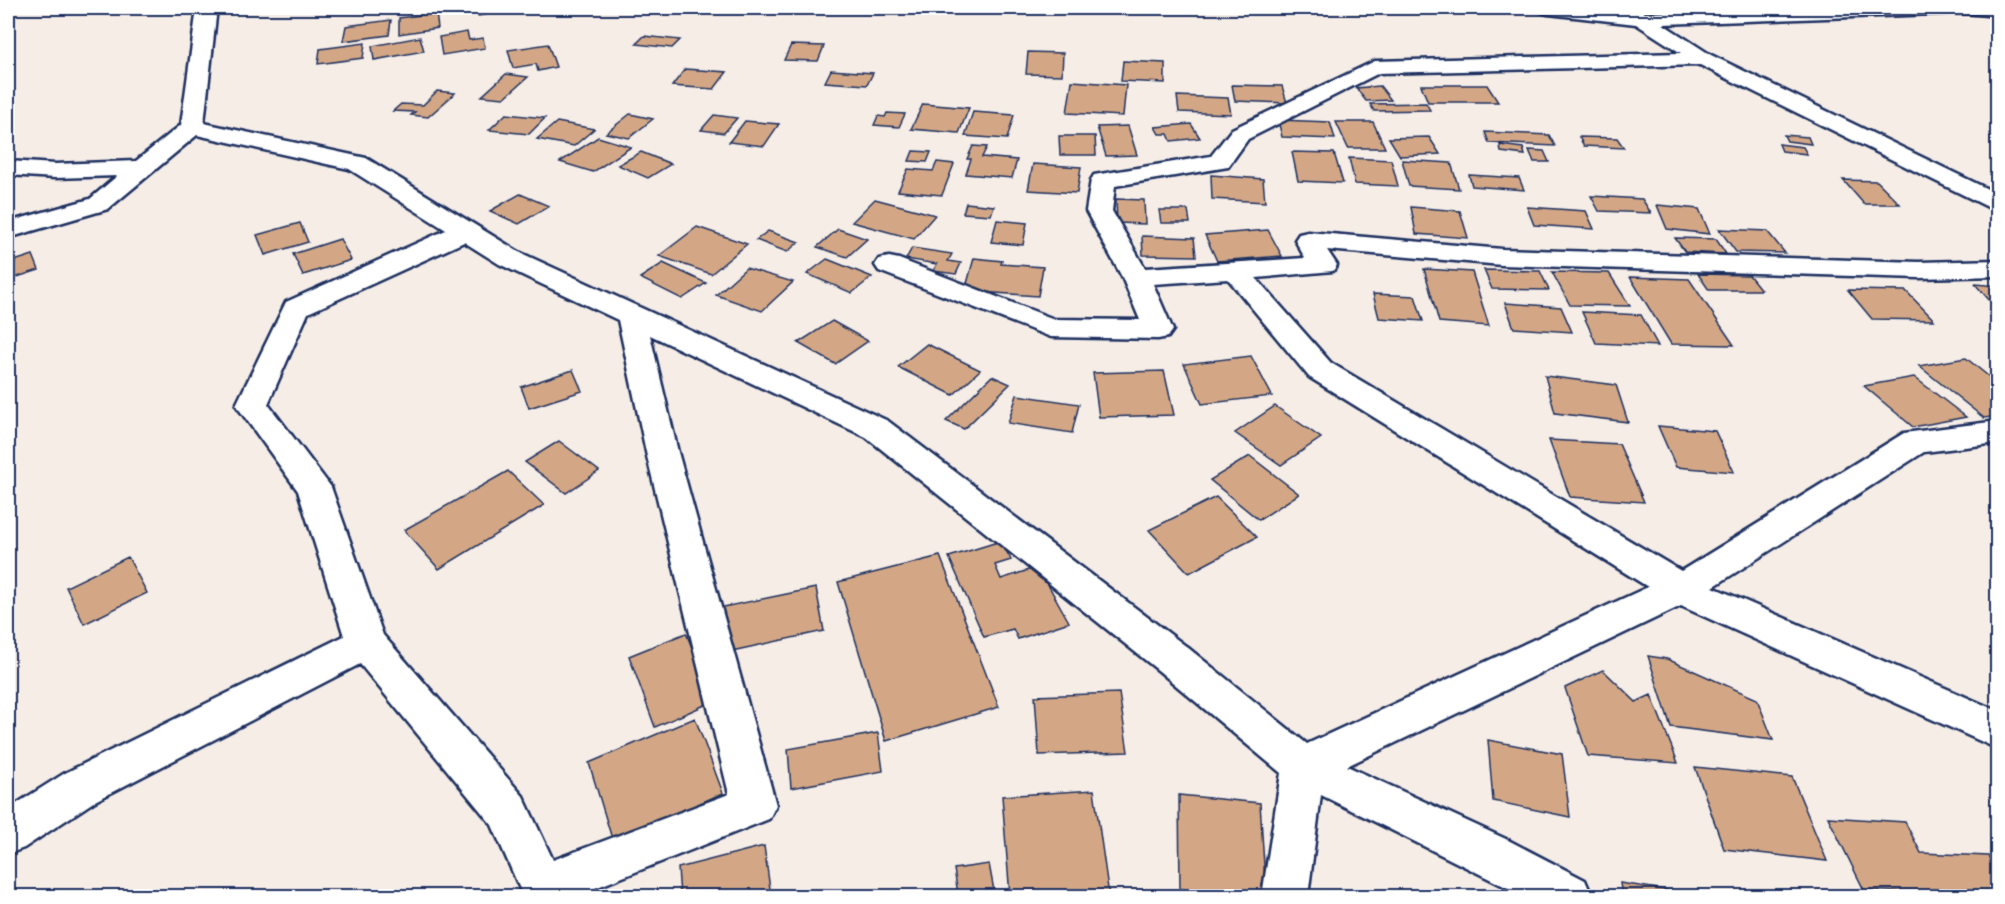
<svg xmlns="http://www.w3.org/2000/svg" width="2005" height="904" font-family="Delius,sans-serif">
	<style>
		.building { fill: #d3a785; stroke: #1b2f5e; stroke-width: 1.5 }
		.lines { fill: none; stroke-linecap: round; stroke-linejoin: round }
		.street-casing { stroke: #1b2f5e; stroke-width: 5 }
		.street { fill: #fff; fill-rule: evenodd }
	</style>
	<rect width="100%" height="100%" fill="#f6ede7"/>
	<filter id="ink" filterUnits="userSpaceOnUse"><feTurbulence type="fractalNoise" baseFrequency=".0167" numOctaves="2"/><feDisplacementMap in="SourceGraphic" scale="12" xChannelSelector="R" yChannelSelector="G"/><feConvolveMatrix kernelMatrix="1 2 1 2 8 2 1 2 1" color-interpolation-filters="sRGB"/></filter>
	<g filter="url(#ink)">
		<!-- building -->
		<path class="building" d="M477,8H502V12L478,16Z
			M436,13L438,28L399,34V18Z
			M391,20L389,35L343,41L346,26Z
			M467,32L469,40L483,38L485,48L442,55L439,37Z
			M644,36L680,40L672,48L636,44Z
			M420,37L424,51L374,60L372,46Z
			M365,43L363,58L318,64L320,49Z
			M548,44L556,67L538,71L536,64L513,68L508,50Z
			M791,45L824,46L818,61L784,60Z
			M1028,52L1063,53L1062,75L1026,74Z
			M1123,61L1165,63V83L1121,81Z
			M685,69L727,72L714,89L672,86Z
			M831,70L873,73L867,85L825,82Z
			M506,74L528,77L504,98L482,96Z
			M1072,81L1126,85L1123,116L1067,113Z
			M1232,85L1282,86L1287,103L1235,101Z
			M1421,85H1487L1498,102H1428Z
			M1380,86L1391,100L1366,101L1356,88Z
			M437,91L455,93L428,117L411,115L415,112L393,111L401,104L423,105Z
			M1177,96L1228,98L1231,114L1179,112Z
			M1426,103L1430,110L1374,111L1370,104Z
			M923,104L969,108L959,133L911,129Z
			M973,112L1014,115L1007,139L965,136Z
			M887,113L905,114L899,127L874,125L878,116L885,117Z
			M506,114L545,118L529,134L489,130Z
			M630,114L653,119L629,138L606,133Z
			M714,115L737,118L724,133L701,130Z
			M1278,120L1330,122L1335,139L1282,137Z
			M745,121L779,124L764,146L729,142Z
			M557,122L594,129L574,146L537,139Z
			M1336,122H1373L1385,148H1348Z
			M1191,124L1200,138L1171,141L1168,134H1159L1155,127Z
			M1128,126L1137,155L1106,156L1097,127Z
			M1485,132L1549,135L1555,146L1489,143Z
			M1784,135L1808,137L1811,144L1787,141Z
			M1059,136H1095L1096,155H1060Z
			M598,137L631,147L593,172L560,162Z
			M1429,137L1440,154L1400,156L1389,138Z
			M1579,137L1617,138L1624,148L1584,146Z
			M1779,144L1803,147L1807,154L1782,151Z
			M1500,145L1523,148L1525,155L1501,152Z
			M973,146L987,147L982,157L1017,160L1012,178L966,174L971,159H967Z
			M1529,150L1544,151L1549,162H1534Z
			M913,151L931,152L927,162L909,161Z
			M641,152L671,164L648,178L618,165Z
			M1292,152L1334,153L1343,183L1298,181Z
			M1349,158L1391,160L1398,186L1355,184Z
			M1402,160L1451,163L1459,189L1409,186Z
			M937,162L954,164L942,195L898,191L908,169L933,171Z
			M1033,164L1081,167L1077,193L1028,190Z
			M1211,175L1263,179L1265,202L1212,199Z
			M1469,175L1519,178L1524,190L1472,186Z
			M1843,180L1877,181L1900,204H1864Z
			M520,194L549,206L519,224L490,211Z
			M1591,196L1642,199L1651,213L1599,211Z
			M875,199L935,215L914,239L852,222Z
			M1116,199L1144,200L1145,224L1117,223Z
			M966,203L994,206L991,215L963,213Z
			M1657,205L1699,209L1710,234L1667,229Z
			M1411,207L1460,211L1468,238L1416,234Z
			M1527,207L1586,211L1594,229L1534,225Z
			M1159,210H1188L1190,223H1161Z
			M997,220L1027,223L1023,245L991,242Z
			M300,223L308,242L265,255L257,235Z
			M697,227L747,244L711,274L659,256Z
			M838,229L867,239L847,257L817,247Z
			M1719,229L1767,231L1785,253L1736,252Z
			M1268,230L1282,256L1217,261L1205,235Z
			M768,231L799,242L787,252L756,240Z
			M1142,236L1194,238L1196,256L1143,255Z
			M1675,238L1716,239L1726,254L1685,252Z
			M340,239L351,260L303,275L293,254Z
			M912,248L952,254L948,261L961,263L956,274L933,271L937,264L906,259Z
			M33,255L39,270L8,280V263Z
			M974,258L1002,261L1001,264L1043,267L1038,296L965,291Z
			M827,259L872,277L852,293L807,274Z
			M663,263L706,283L682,299L640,278Z
			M746,268L793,282L762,311L716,295Z
			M1424,269L1472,272L1489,326L1439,322Z
			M1484,270L1540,271L1549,290L1492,289Z
			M1552,272L1609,273L1630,306L1570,305Z
			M1698,274L1749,275L1761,290H1709Z
			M1630,277L1689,279L1734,345L1671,344Z
			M1975,284L1998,286V310Z
			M1848,290L1906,291L1934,320L1872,319Z
			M1373,294L1415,296L1423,321L1379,318Z
			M1505,303L1561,307L1572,332L1514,328Z
			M1582,312L1641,315L1658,346L1596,343Z
			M832,321L868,341L835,364L798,343Z
			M927,344L980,370L953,395L898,367Z
			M1251,356L1272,396L1202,404L1184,364Z
			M1966,358L1998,384V416L1984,418L1919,366Z
			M573,370L582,391L529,408L521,387Z
			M1164,371L1174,415L1099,417L1093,373Z
			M992,376L1010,384L964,429L946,421Z
			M1545,376L1616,385L1628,422L1555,413Z
			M1914,377L1966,417L1913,427L1864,386Z
			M1017,395L1079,404L1072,433L1008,423Z
			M1275,406L1321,438L1281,465L1235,433Z
			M1658,426L1715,431L1734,472L1676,467Z
			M1549,440L1619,444L1644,502L1570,497Z
			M559,441L599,471L566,493L525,462Z
			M1250,456L1299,494L1259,520L1210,480Z
			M508,471L544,505L439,569L404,530Z
			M1216,497L1257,537L1189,573L1149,530Z
			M1001,541L1011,560L995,565L1001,579L1038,567L1069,622L1018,639L1013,629L984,637L949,557Z
			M940,556L999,707L886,741L838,582Z
			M128,557L147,593L84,624L66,587Z
			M816,588L824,631L727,652L723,607Z
			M686,633L714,701L655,727L629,656Z
			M1648,656L1667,659L1757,699L1773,740L1671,727Z
			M1603,670L1636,702L1651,695L1678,763L1588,756L1565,688Z
			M1119,693L1128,752L1039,755L1035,696Z
			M695,718L723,793L613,842L589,763Z
			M878,733L883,771L791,788L788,749Z
			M1488,740L1562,754L1570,817L1493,801Z
			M1695,767L1792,777L1827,861L1724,849Z
			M1094,790L1109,896H1010L1002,796Z
			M1179,795L1260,803L1266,896L1180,889Z
			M1828,817L1905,822L1921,853L1988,856L1998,874V896L1864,890Z
			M764,846L771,896H680L678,868Z
			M989,864L995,896H941L958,894L954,869Z
			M1620,883L1704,896H1622Z"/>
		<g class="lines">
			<!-- street casing -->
			<g class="street-casing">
				<path id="street" d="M197,8H217L204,123L366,158L519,252L888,421L1187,647L1307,744L1648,587L1309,377L1228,279L1153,284L1173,330L1168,337L1158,339L1051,337L879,271L875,265L879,259L889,257L899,259L1054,319L1140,320L1122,277L1086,211L1091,180L1094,175L1211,156L1232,129L1375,61L1681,53L1636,24L1548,14L1541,12L1539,8L1616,10L1615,8H1637L1645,13L1803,8H1998V16L1964,13L1663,24L1711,55L1998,194V212L1700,65L1379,73L1248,139L1228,167L1115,186L1112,211L1145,268L1305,258L1295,240L1299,234L1308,232L1502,249L1919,262L1998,260V276L1919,278L1502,265L1327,250L1337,265L1333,271L1256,278L1331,363L1681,571L1904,433L1998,421V443L1924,452L1713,587L1998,711V749L1681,606L1347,766L1508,840L1585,880L1592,896H1524L1321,795L1308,896H1262L1281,773L1159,671L866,437L650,335L678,452L776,805L769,819L575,896H523L492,825L360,664L95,801L24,848L8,854V809L65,773L344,636L298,491L236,405L286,302L446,230L349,169L197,135L108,209L8,238V222L90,199L117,176L55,178L8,175V161L55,164L136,161L181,125ZM464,242L499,264L618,320L646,452L729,794L553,860L523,796L383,635L331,487L268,404L308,313Z"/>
			</g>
			<!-- street -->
			<use href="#street" class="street"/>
		</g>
	</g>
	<!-- margin -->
	<rect width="2005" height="904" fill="none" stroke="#fff" stroke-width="30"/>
	<rect x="15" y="15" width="1975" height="874" fill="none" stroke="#1b2f5e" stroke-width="2" filter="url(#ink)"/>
</svg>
